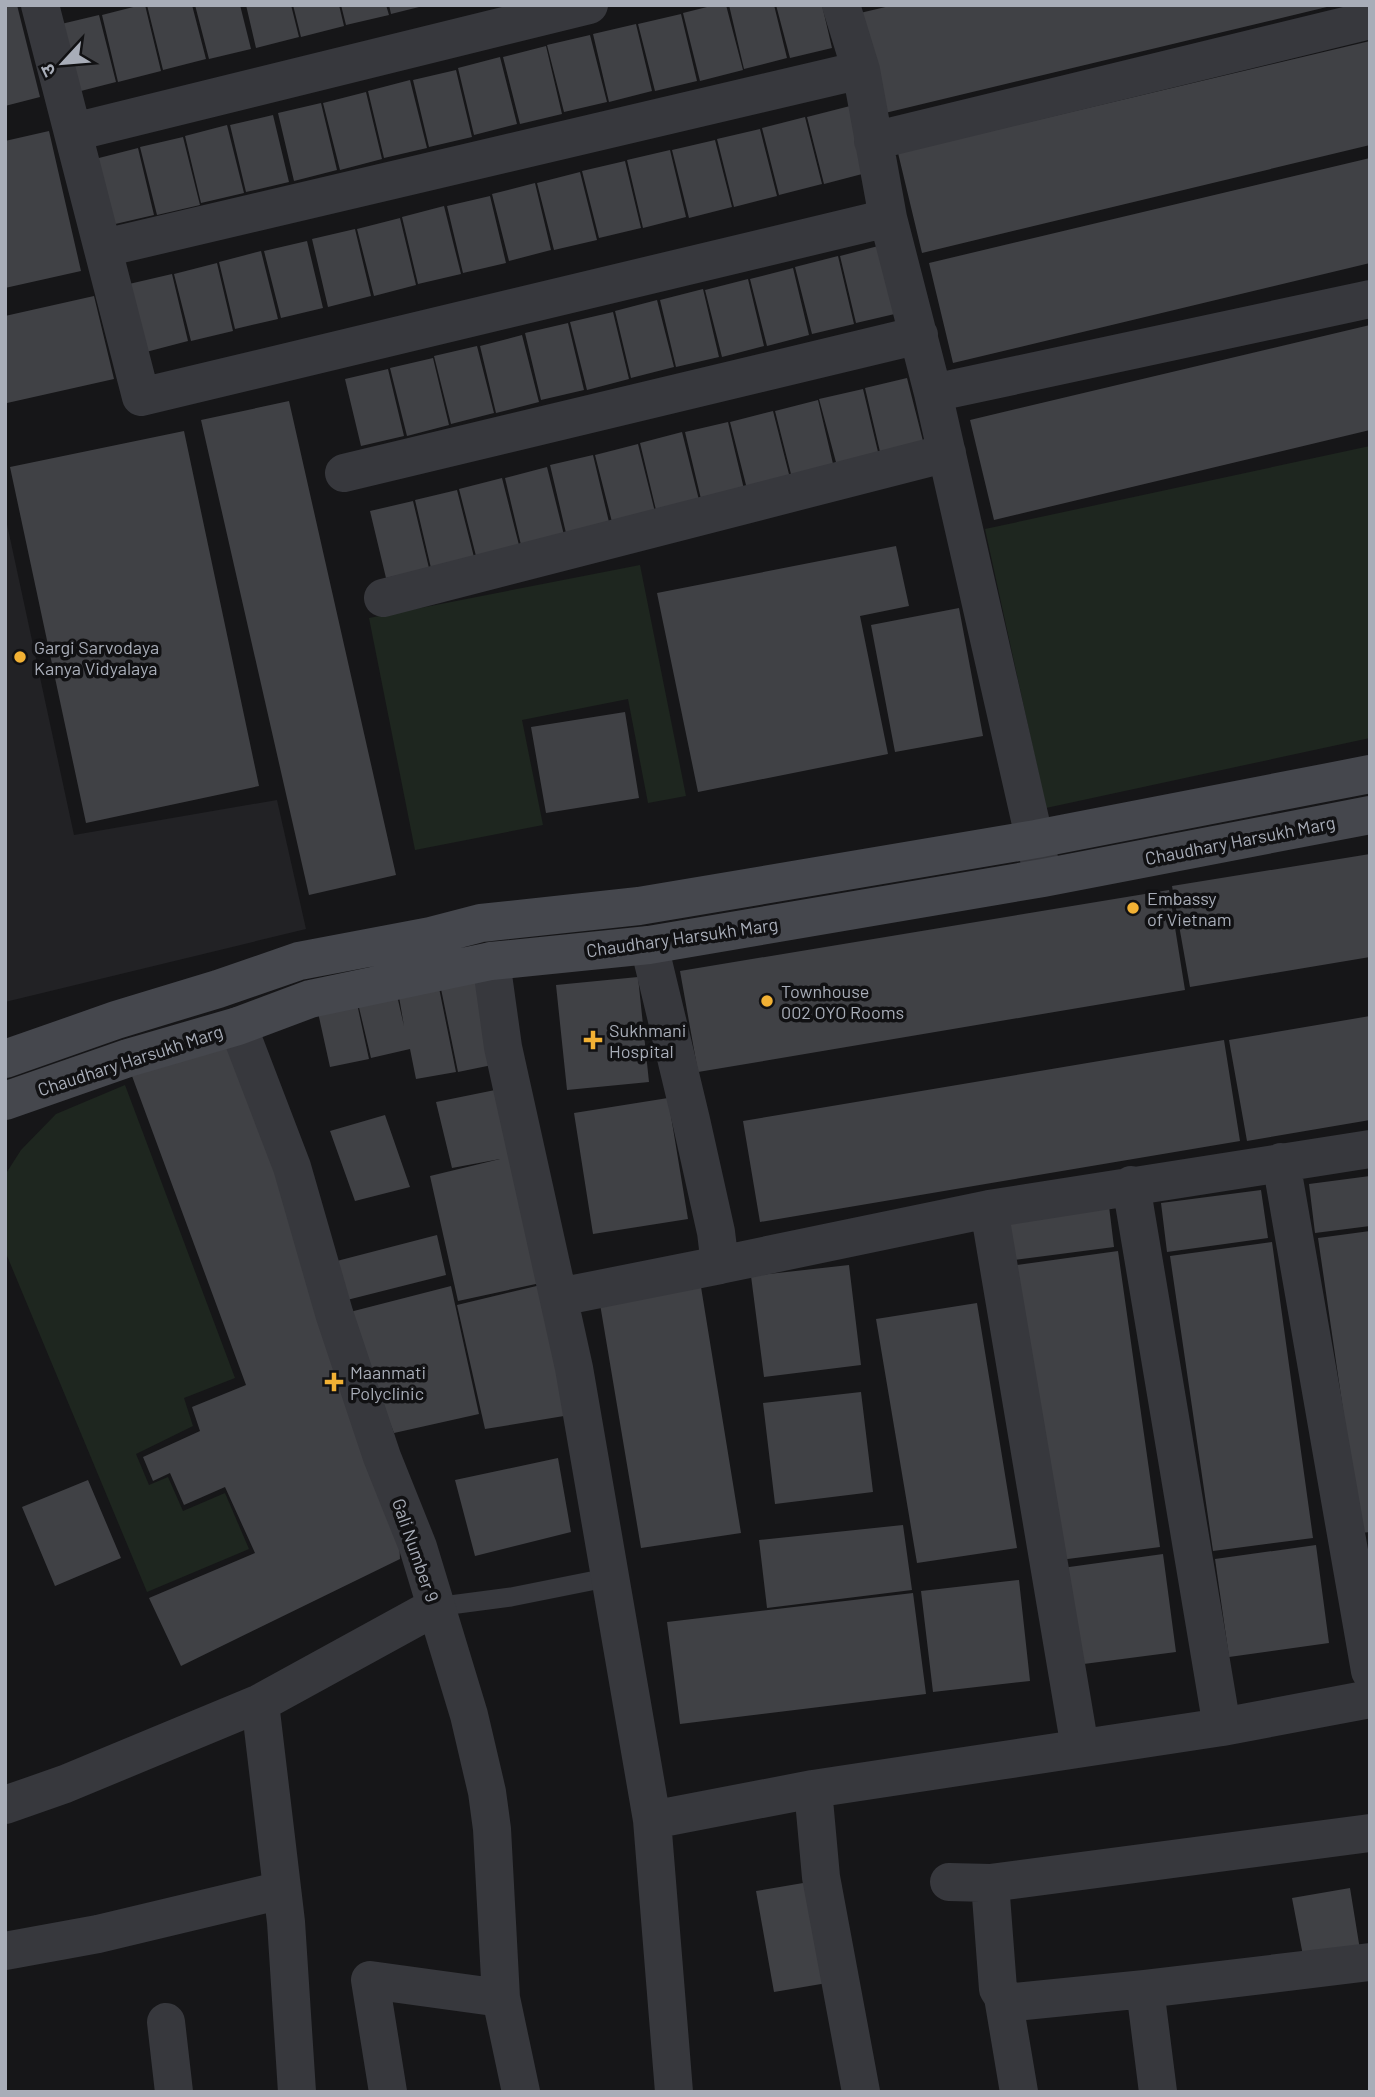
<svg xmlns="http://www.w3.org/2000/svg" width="1375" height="2097" font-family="Barlow,'Noto Sans Devanagari',sans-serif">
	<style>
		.built { fill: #222225 }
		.green { fill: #1e261f }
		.building { fill: #404145 }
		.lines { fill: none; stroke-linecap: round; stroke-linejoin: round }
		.lane { stroke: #37383d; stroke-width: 19 }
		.street { stroke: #37383d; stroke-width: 38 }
		.secondary { stroke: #45474d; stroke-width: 38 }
		.poi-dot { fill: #f2b134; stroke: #111113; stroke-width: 2.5 }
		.labels { text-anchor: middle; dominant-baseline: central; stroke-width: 7; stroke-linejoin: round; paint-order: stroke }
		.poi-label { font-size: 18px; fill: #a8adb8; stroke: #111113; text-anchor: start }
		.street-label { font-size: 18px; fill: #a8adb8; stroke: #111113 }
	</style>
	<rect width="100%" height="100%" fill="#161618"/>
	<!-- built -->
	<path class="built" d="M5,515L74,835L277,800L306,929L5,1002Z"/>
	<!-- green -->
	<path class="green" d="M1370,446V738L1046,808L985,529Z
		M640,565L686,796L648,803L628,699L522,720L543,825L415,850L369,618Z
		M125,1085L235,1378L184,1398L193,1426L136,1454L149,1485L168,1477L183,1511L225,1493L249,1549L147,1592L5,1251V1175L21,1150L56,1114Z"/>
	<!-- building -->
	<path class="building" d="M5,5H17L40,97L5,106Z
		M141,5H145L161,71L118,82L102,15Z
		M147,5H192L206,59L163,70Z
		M195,5H240L251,49L209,59Z
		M246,5H291L299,37L256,48Z
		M293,5H339L344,26L301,37Z
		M341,5H386L389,15L346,25Z
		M389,5H423V6L391,14Z
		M715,5H726L743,70L700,81L683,13Z
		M729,5H774L787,58L744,69Z
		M776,5H822L832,48L790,58Z
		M894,5H1331V6L885,113L860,13Z
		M681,14L697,81L655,91L638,24Z
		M99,15L116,82L73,93L57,25Z
		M636,24L652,91L609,102L593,34Z
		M590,35L607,102L564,112L547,45Z
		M1370,41V145L922,253L898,153Z
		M546,46L562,114L520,124L503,57Z
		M500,57L517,124L474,135L458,68Z
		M456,70L472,137L429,147L413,80Z
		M410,80L427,148L384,158L368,91Z
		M366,92L382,159L340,170L323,103Z
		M321,103L337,170L294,181L278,113Z
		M850,106L866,173L824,184L807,117Z
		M273,115L289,182L246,192L230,125Z
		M805,117L822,184L779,195L762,128Z
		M227,125L244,193L201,203L185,136Z
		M760,129L777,196L734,207L717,139Z
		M49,131L81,271L5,288V141Z
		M183,137L200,205L157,215L140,147Z
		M715,140L732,207L689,218L672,150Z
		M138,148L154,215L111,225L95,159Z
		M670,150L686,217L643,228L627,160Z
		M1370,158V263L953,363L929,263Z
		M625,161L641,228L599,238L582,171Z
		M580,172L597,240L554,250L537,183Z
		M535,183L551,250L509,261L492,194Z
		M490,196L506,263L463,273L447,206Z
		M444,206L461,274L418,284L402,217Z
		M400,218L416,285L374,296L357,229Z
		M355,229L371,296L328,307L312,239Z
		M307,241L323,308L281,318L264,251Z
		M882,245L899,313L856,323L840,256Z
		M261,251L278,319L235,329L219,262Z
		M838,256L854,324L812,334L795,267Z
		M217,263L233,331L191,341L174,274Z
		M793,268L809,335L767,346L750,279Z
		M172,274L188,341L146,352L129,284Z
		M748,279L764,346L722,357L705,290Z
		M703,289L719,357L676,367L660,300Z
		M94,296L114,379L7,403L5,394V316Z
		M657,300L674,367L631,378L615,311Z
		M613,312L629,379L587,390L570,322Z
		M568,323L584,390L541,400L525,333Z
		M1370,325V430L994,520L970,420Z
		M522,335L539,402L496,413L480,346Z
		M477,346L494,413L451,424L434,356Z
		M433,358L449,425L407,436L390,368Z
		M388,369L404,436L361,446L345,379Z
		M907,378L924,445L881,456L865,388Z
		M863,389L879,456L837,466L819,399Z
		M818,400L834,468L792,478L775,411Z
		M289,401L396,875L309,895L201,420Z
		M773,411L790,478L747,489L730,422Z
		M728,422L744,489L701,499L685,432Z
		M184,431L259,786L86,823L10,467Z
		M682,432L699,500L656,510L640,443Z
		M638,444L655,512L612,522L595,455Z
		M593,455L609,522L566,533L550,465Z
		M547,467L564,535L521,545L505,478Z
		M502,478L519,545L476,556L459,489Z
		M457,490L474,557L431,568L415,500Z
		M413,501L429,568L386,578L370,511Z
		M896,546L909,606L860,616L888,754L698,792L657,593Z
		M959,608L983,736L895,752L871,625Z
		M625,712L639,798L546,813L531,727Z
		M1370,854V957L1190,987L1172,886Z
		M1169,890L1185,990L698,1072L680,971Z
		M480,975L497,1064L458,1072L440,984Z
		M638,977L649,1082L567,1090L556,985Z
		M438,983L456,1072L416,1079L410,1049L371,1058L357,999L396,991L404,1026L398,991Z
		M356,999L369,1059L330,1067L317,1008Z
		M1370,1016V1120L1247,1141L1229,1040Z
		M1224,1040L1240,1141L760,1222L743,1121Z
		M231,1043L399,1537L400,1559L181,1666L149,1598L255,1553L225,1487L184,1505L170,1473L153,1481L143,1457L200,1431L192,1407L246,1385L132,1076Z
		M500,1089L545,1282L458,1301L430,1176L500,1159L452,1168L436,1102Z
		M668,1098L688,1219L593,1234L574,1113Z
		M385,1115L410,1187L355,1201L330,1131Z
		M1370,1176V1226L1315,1233L1309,1184Z
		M1261,1190L1268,1238L1167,1252L1161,1203Z
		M1108,1198L1114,1247L1014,1260L1007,1212Z
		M1370,1231V1532L1361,1533L1318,1238Z
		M437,1235L446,1275L343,1301L333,1262Z
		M1272,1242L1313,1538L1213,1551L1170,1256Z
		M1118,1251L1160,1547L1060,1560L1017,1265Z
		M849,1265L861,1365L764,1377L751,1276Z
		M545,1284L570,1415L485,1429L457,1305Z
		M451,1286L479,1414L394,1433L346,1313Z
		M701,1287L741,1533L641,1548L600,1304Z
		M977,1303L1017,1548L917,1563L876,1319Z
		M861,1392L873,1492L775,1504L763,1403Z
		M558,1458L571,1532L475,1556L455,1480Z
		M88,1480L121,1558L55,1586L22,1507Z
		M903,1525L912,1590L767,1608L759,1540Z
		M1316,1545L1329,1643L1229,1657L1215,1559Z
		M1163,1554L1176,1652L1076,1665L1062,1568Z
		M1019,1580L1030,1681L933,1692L921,1591Z
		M913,1593L926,1694L680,1724L667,1622Z
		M809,1882L827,1983L774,1992L756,1891Z
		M1350,1888L1361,1956L1305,1966L1292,1898Z"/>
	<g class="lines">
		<!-- lane -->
		<path class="lane" d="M435,1607L511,1597L611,1577"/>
		<!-- street -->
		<path class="street" d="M40,5L141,397L888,218
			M841,5L861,70L888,218L933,393L1042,872
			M74,132L589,5
			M873,141L1370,20
			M104,248L861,70
			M933,393L1370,299
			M344,473L919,335
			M383,598L947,453
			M649,945L691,1120L716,1232L720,1265L989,1209L1370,1149
			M491,961L503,1047L574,1368L652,1820L674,2092
			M238,1026L292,1167L334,1313L382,1457L418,1547L469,1715L487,1792L492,1829L501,1998L521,2092
			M1281,1162L1370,1671
			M1131,1185L1222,1727
			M989,1209L1080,1748
			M559,1297L720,1265
			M260,1703L286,1922L297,2092
			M813,1789L821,1877L861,2092
			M5,1805L65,1784L260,1703L435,1607
			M652,1820L813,1789L1222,1727L1370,1699
			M949,1882L990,1883L1370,1833
			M990,1883L998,1989L1003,1997L1014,2002L1145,1989L1370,1962
			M5,1951L98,1934L282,1890
			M1145,1989L1158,2092
			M1003,1997L1019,2092
			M166,2022L174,2092
			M388,2092L370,1980L501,1998"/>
		<!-- secondary -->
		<path class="secondary" d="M5,1059L116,1020L218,989L299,961L431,936L481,923L639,906L1036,839L1370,774
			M5,1101L128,1058L238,1026L310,999L491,961L649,945L1043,878L1370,815"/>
	</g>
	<!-- markers -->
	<g class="poi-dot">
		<circle cx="20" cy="657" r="7"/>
		<circle cx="1133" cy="908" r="7"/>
		<circle cx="767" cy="1001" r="7"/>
		<path d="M589.5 1029.5h7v7h7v7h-7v7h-7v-7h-7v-7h7z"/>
		<path d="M330.5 1371.5h7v7h7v7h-7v7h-7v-7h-7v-7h7z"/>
	</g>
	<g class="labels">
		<!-- poi labels -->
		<g class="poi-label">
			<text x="34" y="647">Gargi Sarvodaya<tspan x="34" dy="21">Kanya Vidyalaya</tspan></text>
			<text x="1147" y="898">Embassy<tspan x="1147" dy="21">of Vietnam</tspan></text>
			<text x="781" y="991">Townhouse<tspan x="781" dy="21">002 OYO Rooms</tspan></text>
			<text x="609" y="1030">Sukhmani<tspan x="609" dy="21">Hospital</tspan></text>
			<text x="350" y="1372">Maanmati<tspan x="350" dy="21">Polyclinic</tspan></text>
		</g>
		<!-- street labels -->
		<g class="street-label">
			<text transform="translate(1240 840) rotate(-11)">Chaudhary Harsukh Marg</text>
			<text transform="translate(682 937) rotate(-8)">Chaudhary Harsukh Marg</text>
			<text transform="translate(130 1060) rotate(-18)">Chaudhary Harsukh Marg</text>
			<text transform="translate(416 1550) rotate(71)">Gali Number 9</text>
		</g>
	</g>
	<!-- border -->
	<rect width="1375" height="2097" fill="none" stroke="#a8adb8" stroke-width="14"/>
	<!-- north arrow -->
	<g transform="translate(63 63) rotate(244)" stroke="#111113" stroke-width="5" paint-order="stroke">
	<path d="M0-5L12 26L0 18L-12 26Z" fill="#a8adb8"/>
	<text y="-10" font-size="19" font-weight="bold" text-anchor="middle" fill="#a8adb8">उ</text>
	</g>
</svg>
